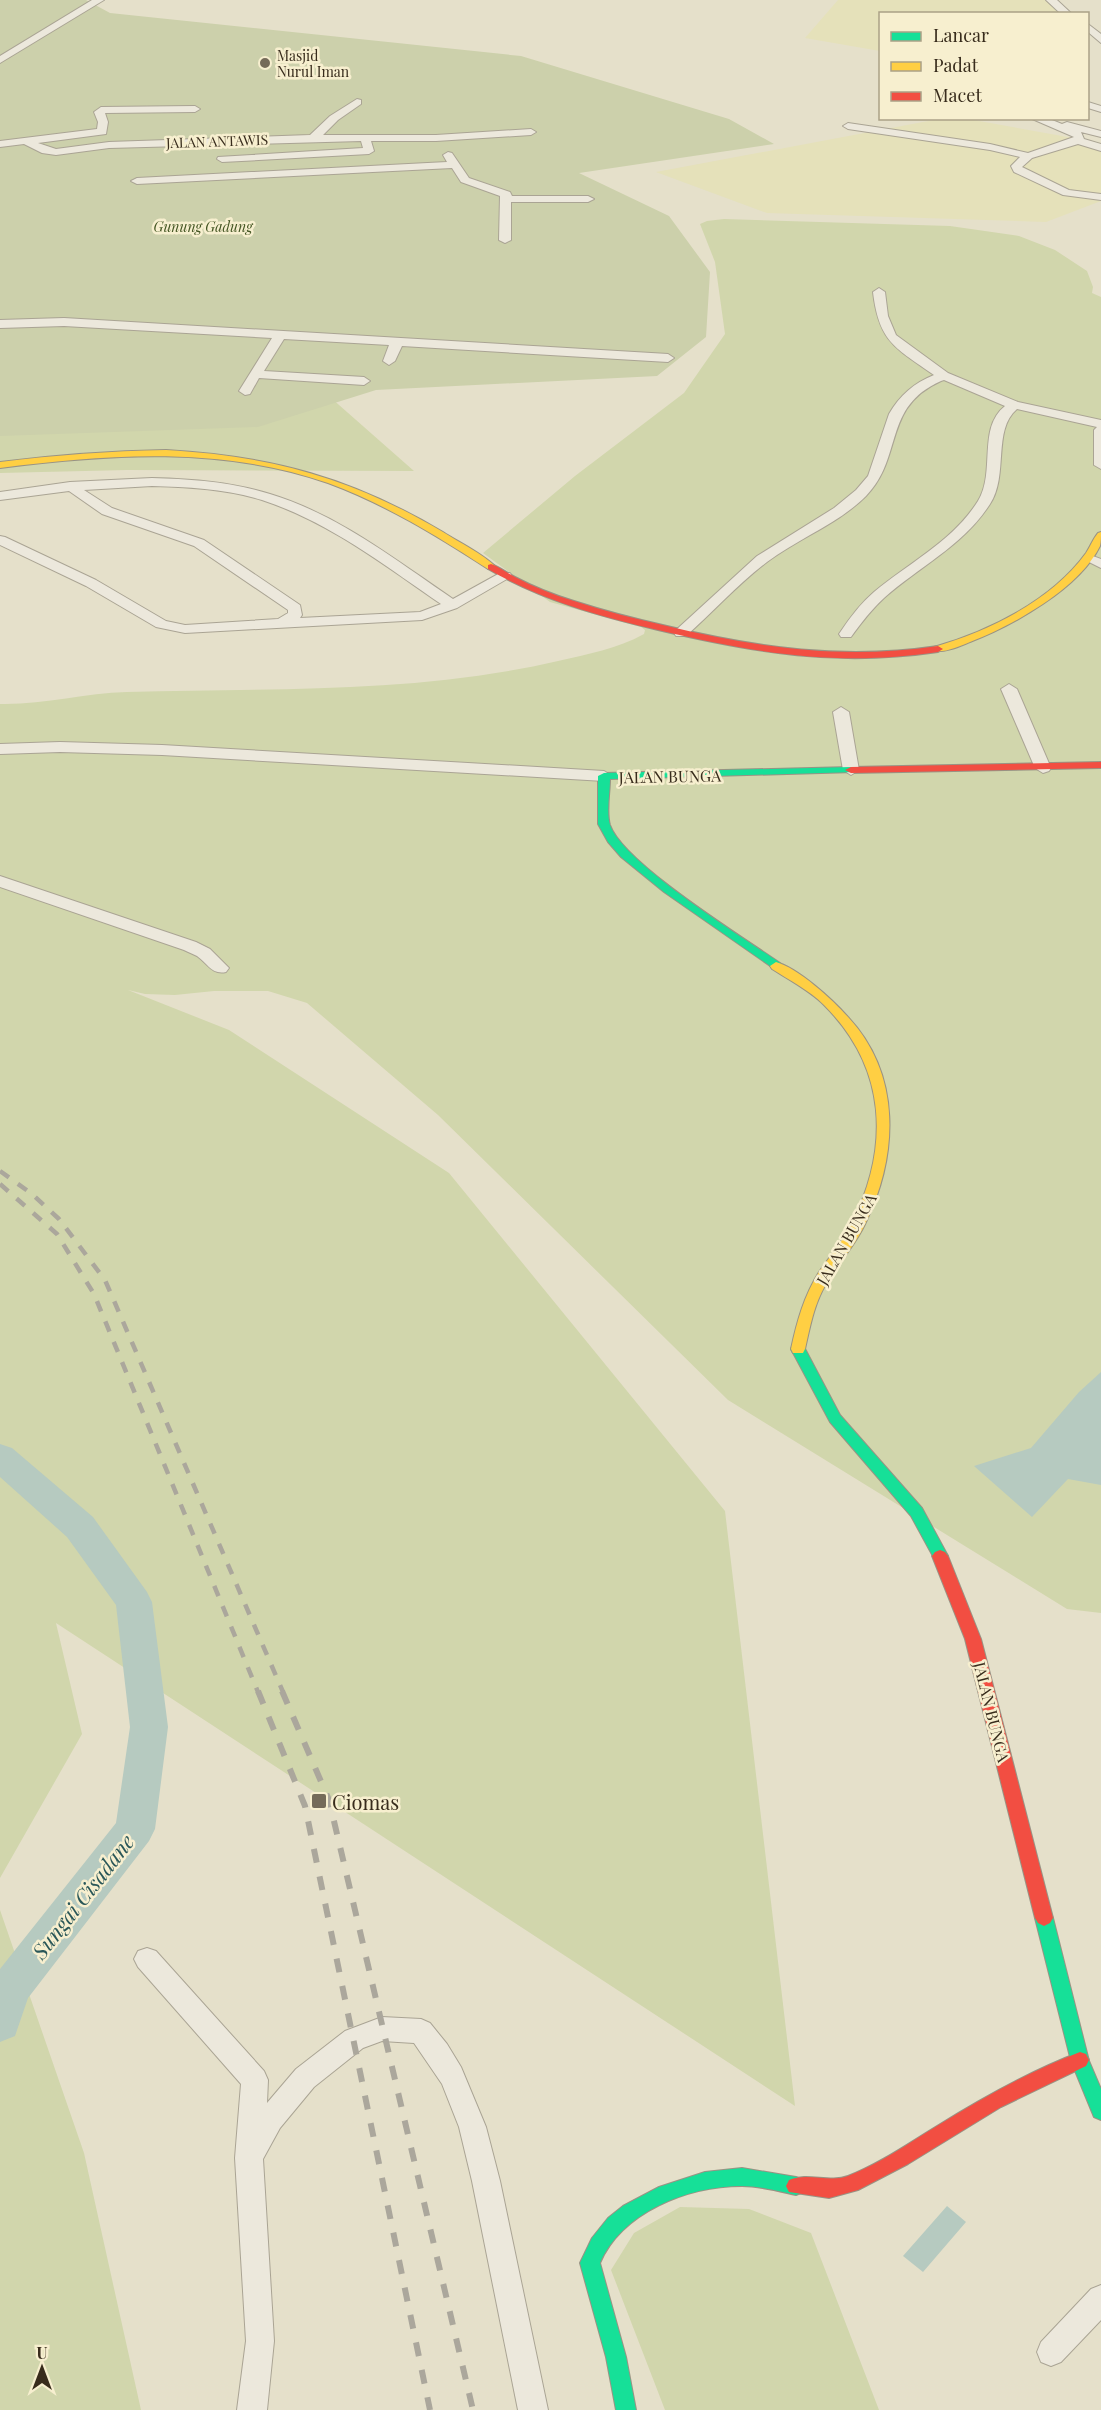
<svg xmlns="http://www.w3.org/2000/svg" width="1101" height="2410" font-family="'Playfair Display',serif">
	<style>
		.farmland { fill: #e5e1ba }
		.green { fill: #d1d6ac }
		.cemetery { fill: #ccd0ab }
		.water { fill: #b6cac0 }
		.lines { fill: none; stroke-linecap: round; stroke-linejoin: round }
		.river { fill: #b6cac0; fill-rule: evenodd }
		.street-casing { stroke: #aaa494; stroke-width: 2 }
		.fast-casing { stroke: #999384; stroke-width: 2 }
		.slow-casing { stroke: #999384; stroke-width: 2 }
		.jam-casing { stroke: #999384; stroke-width: 2 }
		.street { fill: #ece8dc; fill-rule: evenodd }
		.fast { fill: #16e098; fill-rule: evenodd }
		.slow { fill: #ffcf43; fill-rule: evenodd }
		.jam { fill: #f24e42; fill-rule: evenodd }
		.rail-far1 { stroke: #aba79c; stroke-width: 4.5; stroke-dasharray: 11 11; stroke-linecap: butt }
		.rail { stroke: #aba79c; stroke-width: 6; stroke-dasharray: 14 14; stroke-linecap: butt }
		.poi-dot { fill: #756b59; stroke: #f7efcf; stroke-width: 2 }
		.labels { text-anchor: middle; dominant-baseline: central; stroke-width: 5; stroke-linejoin: round; paint-order: stroke }
		.far-poi-label { font-size: 14px; fill: #382c1c; stroke: #f7efcf; text-anchor: start }
		.far-street-label { font-size: 14px; fill: #382c1c; stroke: #f7efcf }
		.far-park-label { font-size: 14px; font-style: italic; fill: #435522; stroke: #f7efcf }
		.street-label { font-size: 16px; fill: #382c1c; stroke: #f7efcf }
		.near-poi-label { font-size: 20px; fill: #382c1c; stroke: #f7efcf; text-anchor: start }
		.near-water-label { font-size: 21px; font-style: italic; fill: #2a5758; stroke: #f7efcf }
	</style>
	<rect width="100%" height="100%" fill="#e5e0ca"/>
	<!-- farmland -->
	<path class="farmland" d="M838,0H1046L1063,13L880,14V51L805,38Z
		M939,119H968L1101,143V201L1046,222L767,213L656,172Z"/>
	<!-- green -->
	<path class="green" d="M724,219L950,226L1019,236L1055,250L1087,271L1093,287L1092,293L1101,297V1613L1067,1609L728,1400L438,1115L307,1003L268,991H214L175,995L145,994L128,990L229,1030L449,1173L725,1511L795,2106L56,1623L82,1734L0,1878V704C43,705 84,693 127,692C270,688 417,694 558,661C588,654 617,649 644,634L645,630L641,627L550,602L483,553L575,476L684,393L725,334L715,262L700,224L707,221Z
		M0,333L297,368L414,471L127,470L0,473Z
		M0,1910L84,2153L141,2410H0Z
		M680,2207L749,2209L811,2233L879,2410H665L611,2270L634,2233Z"/>
	<!-- cemetery -->
	<path class="cemetery" d="M0,0H86L110,13L521,56L729,119L774,144L579,173L669,216L710,272L706,337L657,376L376,390L258,427L0,436Z"/>
	<!-- water -->
	<path class="water" d="M1101,1372V1485L1068,1479L1032,1517L974,1466L1031,1448L1079,1392Z
		M947,2206L966,2222L923,2272L903,2256Z"/>
	<g class="lines">
		<!-- river -->
		<path class="river" d="M0,1444L12,1448L93,1517L147,1592L152,1602L168,1727L155,1829L149,1841L28,1998L15,2036L0,2042V1969L116,1823L130,1727L116,1605L67,1537L0,1477Z"/>
		<!-- street casing -->
		<g class="street-casing">
			<path id="street" d="M92,0H104L0,63V56Z
				M1046,0H1057L1072,14H1061Z
				M1088,24L1101,34V43L1088,32Z
				M357,99L361,100V104L338,120L323,135H436L531,129L536,132L531,135L436,141H371L374,151L369,154L222,162L217,159L218,157L363,148L361,141L109,148L56,155L42,153L24,144L0,147V141L97,129L98,122L94,112L101,107L195,106L200,109L195,112L105,113L108,122L106,134L38,143L56,149L109,142L310,135L330,116Z
				M1088,102L1101,106V112L1088,108Z
				M1030,118H1047L1062,124L1067,122L1101,131V137L1081,132L1084,139L1101,144V151L1078,144L1032,158L1022,167L1069,190L1101,194V200L1063,195L1014,172L1011,166L1020,157L990,150L848,129L843,126L848,123L990,144L1028,153L1074,137Z
				M448,152L452,153L469,178L510,192L512,196H588L594,199L588,202H511V240L505,243L499,240L500,196L461,182L452,168L137,184L131,181L137,178L447,162L443,155Z
				M879,288L885,292L888,316L896,335L948,373L1018,402L1101,420V469L1094,465V430L1097,427L1017,409C992,430 1009,475 990,504C963,546 920,566 884,598C871,610 861,623 851,637H841L839,634C849,619 860,604 874,592C910,562 953,541 978,501C996,472 977,428 1005,406L944,380L941,381C882,407 904,457 866,496C838,524 799,538 767,562C738,584 713,612 686,636H676L674,633L676,630L757,556L834,508L856,490L868,476L889,414C900,395 914,383 934,375C896,348 879,343 873,292Z
				M64,318L668,354L674,358L668,362L402,346L395,361L389,365L383,361L389,345L284,339L264,371L364,377L370,381L364,385L259,378L250,394L245,395L239,391L272,338L64,326L0,328V320Z
				M152,478C192,479 232,482 270,494C339,515 394,559 453,599L500,573H510L512,576L457,608L422,620L185,633L156,627L86,586L0,545V536L5,537L96,580L166,621L185,625L278,619L288,613V610L194,546L102,514L69,491L0,500V492L70,482ZM152,486C189,487 227,489 262,500C329,522 384,565 441,604L420,612L300,618L302,615L300,605L204,540L112,508L84,490Z
				M1090,555L1101,559V568L1083,559Z
				M1009,684L1017,689L1051,768L1049,771L1043,773L1035,768L1001,689Z
				M841,707L849,712L859,770L851,775L843,770L833,712Z
				M60,742L162,745L604,771L612,776L604,781L162,755L60,752L0,754V744Z
				M0,876L196,942L210,949L229,968L226,972C212,975 208,964 197,956C193,954 188,952 184,950L0,887Z
				M147,1948L156,1951L264,2071L268,2080L267,2103L296,2069L345,2031L382,2017L421,2019L430,2023L447,2044L461,2067L486,2127L500,2181L548,2410H518L472,2181L459,2127L442,2084L414,2043L382,2041L363,2048L314,2087L280,2128L263,2159L274,2341L267,2410H237L246,2341L235,2158L241,2084L138,1967L134,1959L138,1951Z
				M1101,2285V2320L1061,2362L1051,2366L1041,2362L1037,2352L1041,2342L1091,2289Z"/>
		</g>
		<!-- fast casing -->
		<g class="fast-casing">
			<path id="fast" d="M851,767L857,770L855,772L610,779C610,793 606,812 610,825C623,863 744,938 780,963L782,966L776,970L664,892L621,857L608,842L598,824V776L604,773Z
				M798,1344L803,1345L840,1415L922,1508L948,1556L945,1560L940,1562L935,1560L911,1516L830,1422L791,1349L793,1345Z
				M1044,1910L1050,1913L1053,1918L1089,2061L1101,2089V2120L1094,2117L1071,2061L1035,1918L1038,1913Z
				M742,2168L796,2177L803,2180L806,2186L803,2192L796,2195C778,2191 760,2186 742,2186C688,2186 622,2212 600,2263L626,2357L636,2410H616L606,2357L580,2263L592,2238L608,2218L623,2206L659,2187L705,2172Z"/>
		</g>
		<!-- slow casing -->
		<g class="slow-casing">
			<path id="slow" d="M166,450C272,456 352,478 443,532C460,543 482,553 496,567L488,569C437,536 385,504 328,483C222,446 109,454 0,468V462C56,455 110,451 166,450Z
				M1101,532C1101,537 1101,541 1100,546C1080,588 1012,626 970,642C960,646 945,653 934,651V647C989,631 1051,601 1086,553C1090,547 1093,539 1098,533Z
				M776,962C798,968 833,1000 848,1017C902,1075 898,1155 866,1222C856,1245 838,1263 826,1284C814,1304 810,1327 805,1349L803,1353H793L791,1349C797,1321 804,1296 819,1272C830,1256 843,1241 852,1223C890,1146 887,1068 824,1005C809,990 789,980 772,969L770,966Z"/>
		</g>
		<!-- jam casing -->
		<g class="jam-casing">
			<path id="jam" d="M491,564C500,567 507,573 515,577C534,587 554,595 574,601C605,611 636,619 667,626C759,648 843,660 938,646L943,649L938,652C838,667 755,653 658,630C599,616 541,600 488,569V565Z
				M1101,762V768L851,773L845,770L851,767Z
				M940,1550L945,1552L948,1556L981,1639L1053,1918L1050,1923L1044,1926L1038,1923L1035,1918L965,1639L932,1556L935,1552Z
				M1080,2052L1086,2054L1089,2060L1086,2066L1001,2107L908,2164L858,2190L829,2198L789,2192L786,2186L789,2180C808,2172 829,2183 848,2176C879,2164 909,2143 937,2126C982,2098 1030,2071 1080,2052Z"/>
		</g>
		<!-- street -->
		<use href="#street" class="street"/>
		<!-- fast -->
		<use href="#fast" class="fast"/>
		<!-- slow -->
		<use href="#slow" class="slow"/>
		<!-- jam -->
		<use href="#jam" class="jam"/>
		<!-- rail-far1 -->
		<path class="rail-far1" d="M0,1171L32,1194L59,1219L105,1280L283,1692
			M0,1184L57,1234L94,1294L258,1692"/>
		<!-- rail -->
		<path class="rail" d="M258,1691L305,1806L430,2410
			M282,1691L329,1800L473,2410"/>
	</g>
	<!-- markers -->
	<g class="poi-dot">
		<circle cx="265" cy="63" r="6"/>
		<rect x="311" y="1793" width="16" height="16" rx="3"/>
	</g>
	<g class="labels">
		<!-- far-poi labels -->
		<g class="far-poi-label">
			<text x="277" y="55">Masjid<tspan x="277" dy="16">Nurul Iman</tspan></text>
		</g>
		<!-- far-street labels -->
		<g class="far-street-label">
			<text transform="translate(217 141) rotate(-2)">JALAN ANTAWIS</text>
		</g>
		<!-- far-park labels -->
		<g class="far-park-label">
			<text x="203" y="226">Gunung Gadung</text>
		</g>
		<!-- street labels -->
		<g class="street-label">
			<text transform="translate(670 776) rotate(-1)">JALAN BUNGA</text>
			<text transform="translate(846 1239) rotate(-60)">JALAN BUNGA</text>
			<text transform="translate(992 1712) rotate(76)">JALAN BUNGA</text>
		</g>
		<!-- near-poi labels -->
		<g class="near-poi-label">
			<text x="332" y="1801">Ciomas</text>
		</g>
		<!-- near-water labels -->
		<g class="near-water-label">
			<text transform="translate(82 1896) rotate(-52)">Sungai Cisadane</text>
		</g>
	</g>
	<!-- legend -->
	<rect x="879" y="12" width="210" height="108" fill="#f7efcf" stroke="#aba187" stroke-width="1.5"/>
	<rect x="891" y="32" width="30" height="9" fill="#16e098" stroke="#aba187" stroke-width="1.5"/>
	<text x="933" y="42" font-size="18" fill="#382c1c">Lancar</text>
	<rect x="891" y="62" width="30" height="9" fill="#ffcf43" stroke="#aba187" stroke-width="1.5"/>
	<text x="933" y="72" font-size="18" fill="#382c1c">Padat</text>
	<rect x="891" y="92" width="30" height="9" fill="#f24e42" stroke="#aba187" stroke-width="1.5"/>
	<text x="933" y="102" font-size="18" fill="#382c1c">Macet</text>
	<!-- north arrow -->
	<g transform="translate(42 2368)" stroke="#f7efcf" stroke-width="4.5" paint-order="stroke">
	<path d="M0-4.5L10 22L0 15L-10 22Z" fill="#382c1c"/>
	<text y="-9" font-size="16" font-weight="bold" text-anchor="middle" fill="#382c1c">U</text>
	</g>
</svg>
